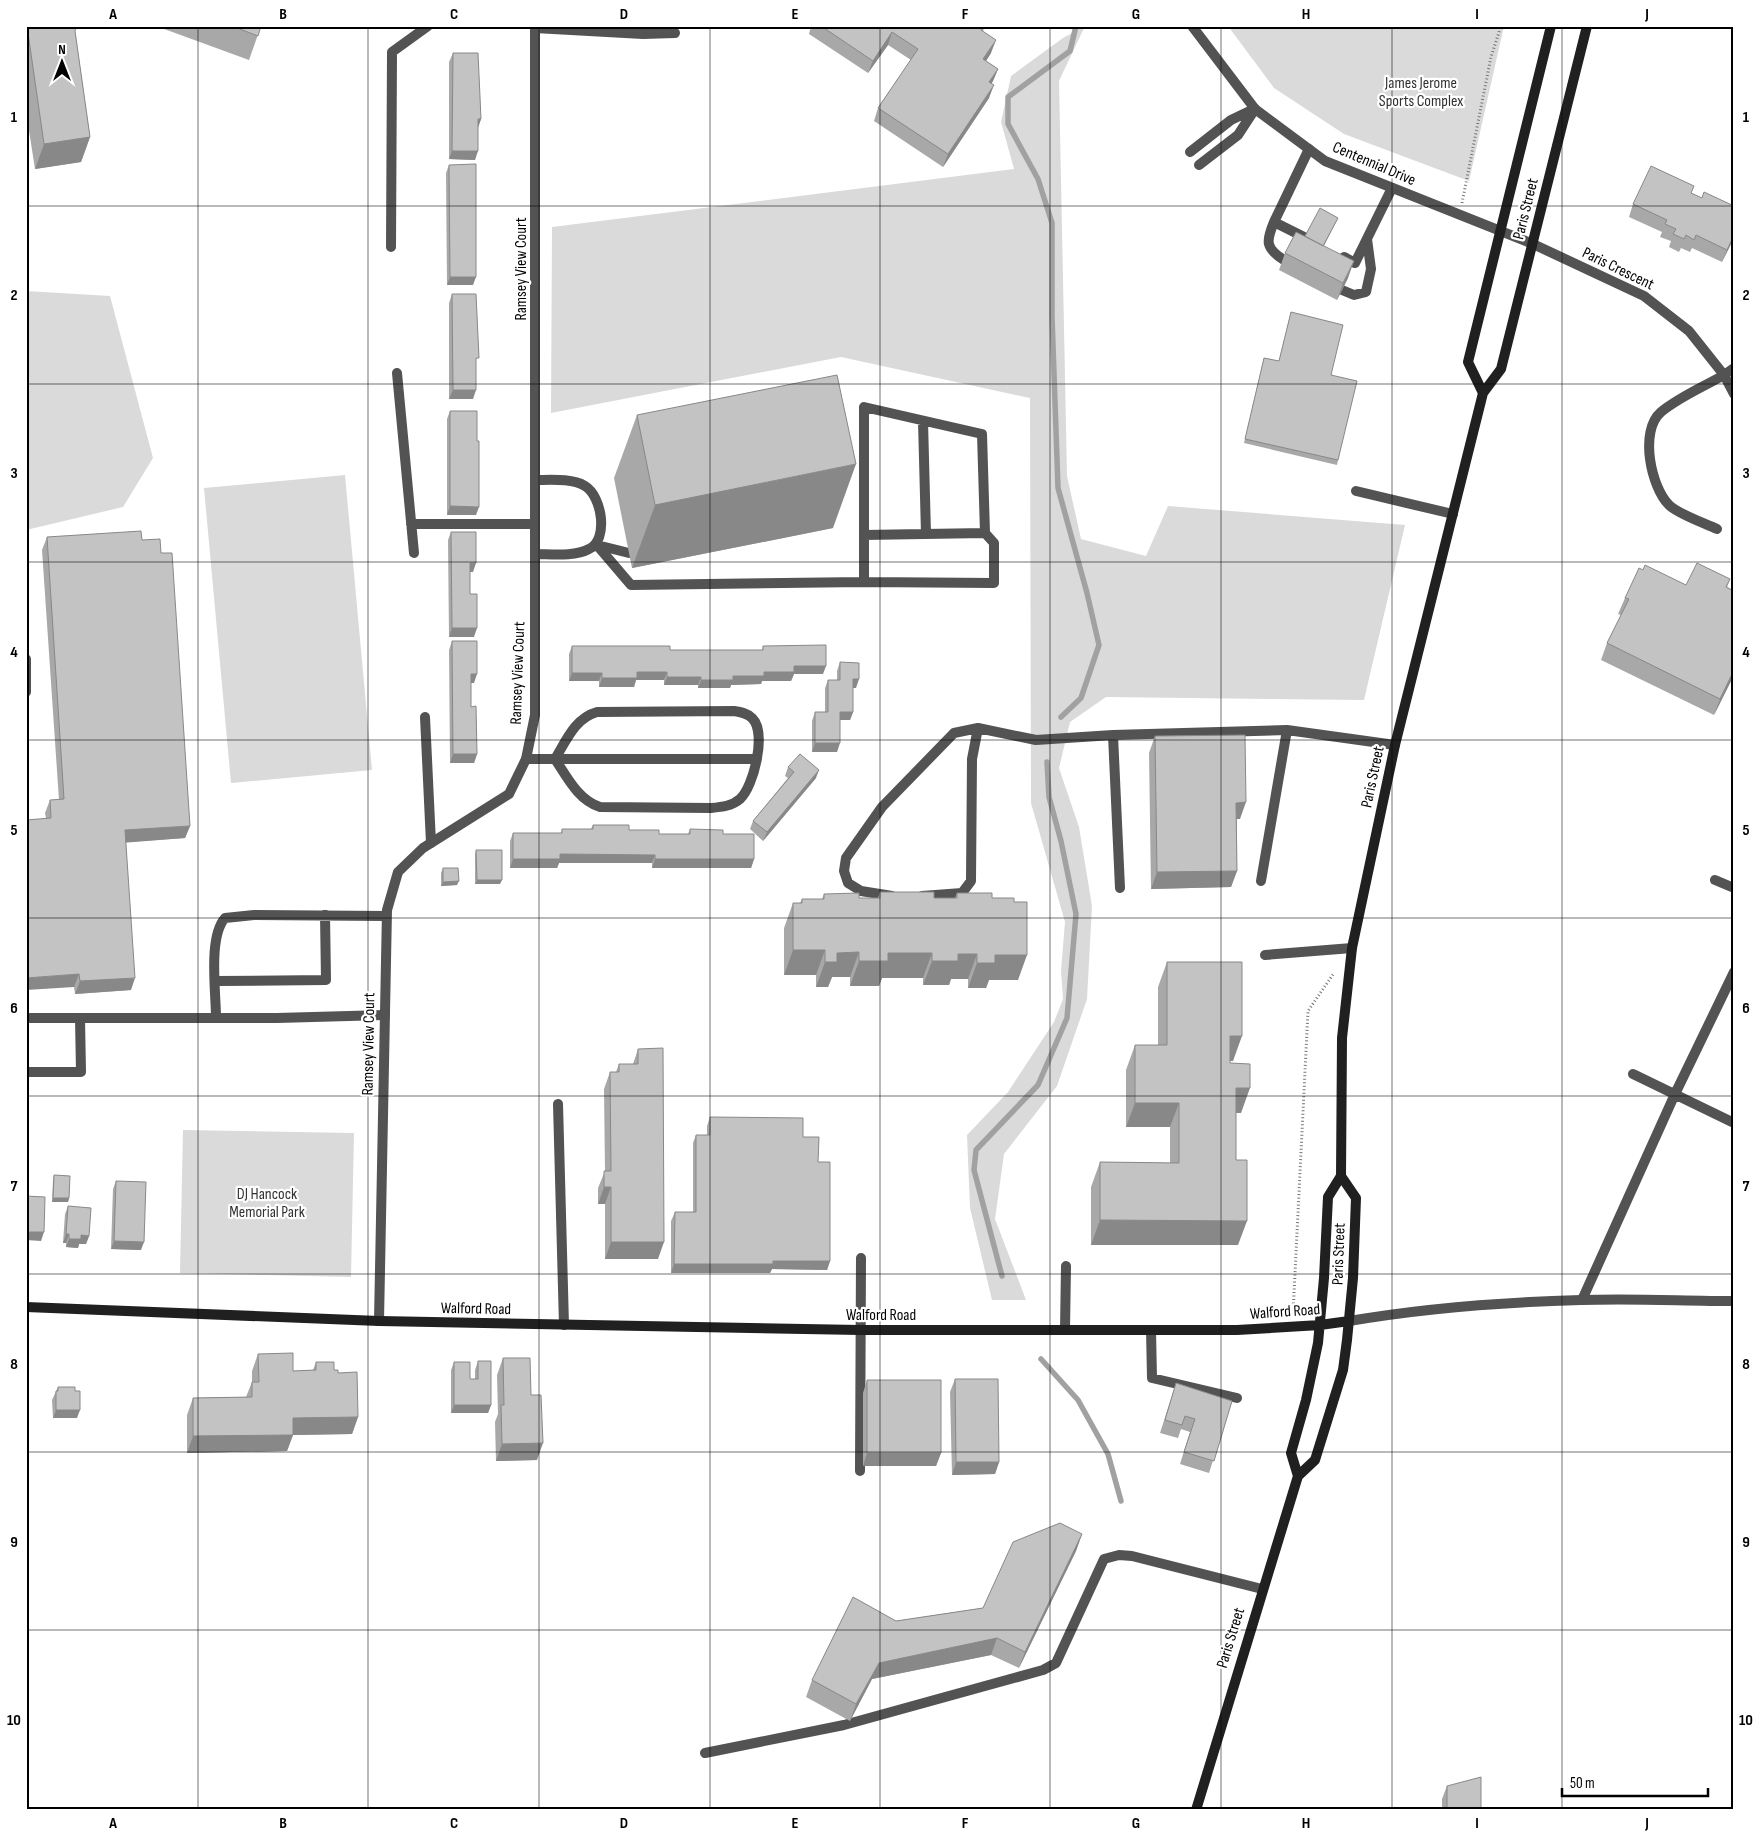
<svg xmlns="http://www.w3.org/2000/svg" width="1760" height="1836" font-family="'Sofia Sans Condensed',sans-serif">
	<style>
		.green { fill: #dadada }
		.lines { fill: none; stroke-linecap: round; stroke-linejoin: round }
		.stream { stroke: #a1a1a1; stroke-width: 5.5 }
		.path { stroke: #757575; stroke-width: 3; stroke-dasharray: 1 2.5; stroke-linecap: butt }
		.lane { stroke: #535353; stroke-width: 10 }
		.street { stroke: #535353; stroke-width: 10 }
		.secondary { stroke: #202020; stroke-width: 10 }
		.wall { fill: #a8a8a8 }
		.shaded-wall { fill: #888 }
		.building { fill: #c3c3c3; stroke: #888 }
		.grid { fill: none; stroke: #000; stroke-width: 1; stroke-opacity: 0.55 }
		.labels { text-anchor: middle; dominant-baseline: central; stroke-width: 4.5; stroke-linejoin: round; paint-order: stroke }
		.park-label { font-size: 16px; fill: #313131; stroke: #fff }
		.street-label { font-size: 16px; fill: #000; stroke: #fff }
		.neatline { fill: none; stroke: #000; stroke-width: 2 }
		.grid-label { font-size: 16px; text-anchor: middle; font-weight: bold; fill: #000 }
	</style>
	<rect width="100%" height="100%" fill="#fff"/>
	<!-- green -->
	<path class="green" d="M1085,26L1059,81L1067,476L1081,539L1146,556L1168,506L1405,525L1364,700L1106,697L1070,722L1059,768L1079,827L1092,906L1087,999L1057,1086L1004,1154L995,1219L1026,1300H992L970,1208L967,1135L1008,1092L1054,1022L1063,999L1061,971L1065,922L1031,803L1030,398L841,357L551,413L552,227L1014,169L1001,122L1011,76L1063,38Z
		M1228,26H1504L1469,181L1344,134L1274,88Z
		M26,291L110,296L153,458L123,507L26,530Z
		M345,475L372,770L231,783L204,488Z
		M183,1130L354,1133L351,1277L180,1273Z"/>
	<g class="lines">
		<!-- stream -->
		<path class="stream" d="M1061,717L1081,698L1099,645L1087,593L1058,488L1052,316V223L1038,179L1008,124V97L1070,51L1076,26
			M1002,1276L974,1170L976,1150L1038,1085L1067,1018L1076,914L1061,841L1049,797L1047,762
			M1041,1359L1078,1400L1108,1454L1121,1501"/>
		<!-- path -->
		<path class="path" d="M1462,203L1491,57L1501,26
			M1293,1314L1308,1011L1334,973"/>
		<!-- lane -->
		<path class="lane" d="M535,28L643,34L675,33
			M1190,152L1231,120L1254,109
			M1199,165L1238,135L1255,109
			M1274,222C1266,241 1265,248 1284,260
			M1306,238L1274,222L1309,149
			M391,247L392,52L428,26
			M1344,257L1355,263L1392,188
			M1342,290L1354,295L1366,292L1371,269L1367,239
			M397,373L414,553
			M923,421L926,534
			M1356,491L1453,514
			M411,524H535
			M1717,529C1704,523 1678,514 1669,505C1651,487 1639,431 1661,412C1679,397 1703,387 1724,375
			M596,544L631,585L864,582V407L982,434L985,533L864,535
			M597,545L629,553
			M535,554C551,554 574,557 589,549C609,540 602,496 585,486C572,478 550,480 536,480
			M864,582L994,583V543L985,533
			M26,659V692
			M734,711C741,712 747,713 752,718C767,732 754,786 740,799C732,806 722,807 711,808L600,807C578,800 567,777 555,759C566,741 575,718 597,712Z
			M425,717L431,843
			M526,759H757
			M1715,880L1734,888
			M1261,881L1287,730L1395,745
			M1120,888L1113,735L1287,730
			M892,896L861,891L848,883L844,871L846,858L882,807L954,733L978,728L1036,740L1113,735
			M922,896L962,893L971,881L972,759L978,728
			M1265,955L1352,948
			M216,981L326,980L325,915
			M26,1018H277L385,1015
			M216,1018C216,992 208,937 225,918L254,915L386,916
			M26,1072H81L80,1018
			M1633,1074L1732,1122
			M558,1104L564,1325
			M1582,1300L1675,1094L1734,972
			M1065,1330L1066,1266
			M1151,1330L1152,1378L1237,1398
			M860,1471L861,1258
			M705,1753L844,1725L1043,1670L1056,1663L1104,1559L1119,1555L1132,1556L1262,1589"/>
		<!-- street -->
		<path class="street" d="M1192,26L1255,109L1325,161L1533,244L1644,296L1689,331L1724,375L1734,394
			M1724,375L1734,368
			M379,1321L387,910L398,872L423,848L509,794L526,759L535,715V26
			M1349,1321C1425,1308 1504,1302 1581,1300C1632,1298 1683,1301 1734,1301"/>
		<!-- secondary -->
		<path class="secondary" d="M1483,393L1468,362L1551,26
			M26,1307L379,1321L860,1330H1237L1320,1325L1349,1321
			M1298,1476L1291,1453L1306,1400L1318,1343L1324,1278L1328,1197L1341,1176L1342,1038L1352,948L1395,745L1483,393L1501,369L1587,26
			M1196,1810L1298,1476L1315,1460L1343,1370L1347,1340L1353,1278L1356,1198L1341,1176"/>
	</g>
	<!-- wall -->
	<path class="wall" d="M27,26L75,31L90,137L81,162L35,169L26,111Z
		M156,26H261L249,60Z
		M811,26H985L983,31L991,53L986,61L998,69L993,81L991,84L989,98L943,167L874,121L878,108L911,60L888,45L868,73L809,34Z
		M453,53L481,119L478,127L475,160L449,159V62Z
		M449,165L473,285H447L446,173Z
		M1691,193L1734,238L1722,262L1692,248L1690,252L1681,248L1679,252L1669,247L1671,241L1660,237L1662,232L1629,217L1633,204Z
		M1338,218L1324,246L1348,278L1337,300L1279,270L1285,253L1305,236Z
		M452,294L476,365L473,399H449V303Z
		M1291,312L1331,375L1338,460L1337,465L1244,443L1263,362L1264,358L1279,361Z
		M450,411L476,515H447V419Z
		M637,415L833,528L632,568L614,478Z
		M451,532L473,572H470V594L474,637H449L448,540Z
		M47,537L142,540L161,553L190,826L185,838L126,842L131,990L75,994L74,987L46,818L45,813L50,800H59L42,550Z
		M1643,570L1686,585L1730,579L1727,587L1734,591V675L1714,715L1601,660L1607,643L1621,615L1618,614L1625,598Z
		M452,641L474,683H471V707L477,754L474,763H450L449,650Z
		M572,646L670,650H762L763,646L823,674H794L791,681H762L761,684L731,685L730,688H698V685H664V680H636L634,687H599V681H569V654Z
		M840,662L856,688H853V712L850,720H840L837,752H812V721L815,712H825V688L828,680H837V671Z
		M1155,736L1240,819H1237V871L1231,887L1151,889L1149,753Z
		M788,767L816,778L763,841L750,829L753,821L788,778L785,776Z
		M593,825L659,834H688L690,829L723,834L754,859L751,868H652V863H559L557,868H510V841L513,833H561L562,829H591Z
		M476,850L500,884H475V854Z
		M443,868L457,885L441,886V873Z
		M880,892L934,898H955L957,893L992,898L1018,980H989L986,988H968V979H951L949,985H923V978H882L879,986H850V977H832L828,987H816V975H784V928L793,903H800L802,899H822L824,894L859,898H878Z
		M1167,962L1233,1061H1230V1063L1241,1113H1236V1160L1238,1245H1091V1187L1100,1162L1170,1163V1127H1126V1070L1135,1045H1158V987Z
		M638,1049L658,1259H605V1204H598V1188L605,1171L604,1089L610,1072H616L619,1064H633Z
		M710,1117L803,1137L818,1162L830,1261L827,1270L772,1269L770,1273H671V1221L675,1212H693V1143L696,1135H707V1126Z
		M54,1175L69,1198L68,1202H52L53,1180Z
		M116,1181L141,1250L111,1249L113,1189Z
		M68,1206L89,1236L86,1244H79L78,1248L66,1247V1243H63L65,1214Z
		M258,1354L293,1371L313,1370L316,1362L334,1370L338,1373L358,1417L352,1434L293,1435L287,1451L187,1453V1415L193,1398L246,1397L252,1382V1371Z
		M503,1358L531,1395L537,1460L496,1461L495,1422L498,1414L497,1375Z
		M478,1361L491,1405L488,1413H451V1370L454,1362L470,1379H475V1370Z
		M955,1379L999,1462L995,1474L952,1475L950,1392Z
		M867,1380L941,1453L936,1466H863V1393Z
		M1176,1383L1232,1401L1209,1473L1180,1464L1190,1432L1181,1429L1178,1438L1160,1433Z
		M58,1387L75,1391L77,1418H53L52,1400Z
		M1082,1534L1076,1551L1019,1668L991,1655L872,1679L850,1721L806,1697L812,1680L896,1621L983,1608Z
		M1447,1786L1481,1810H1442V1799Z"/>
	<!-- shaded-wall -->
	<path class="shaded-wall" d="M892,32L888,45L868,73L873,61Z
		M996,40L991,53L979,72L983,59Z
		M998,69L993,81L984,95L989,82Z
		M994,85L989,98L943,167L948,154Z
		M478,119H481L478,128Z
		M90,137L81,162L35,169L44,144Z
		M452,151H478L475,160L449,159Z
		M1734,235V238L1722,262L1727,250Z
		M1354,261L1348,278L1337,300L1343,283Z
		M450,277H476L473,285H447Z
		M453,390H476L473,399H449Z
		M856,464L833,528L632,568L655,505Z
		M450,506L479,507L476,515H447Z
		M470,563H476L473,572H466Z
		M452,628H477L474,637H449Z
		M794,666H826L823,674H794L791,681H762L761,684L731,685L730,688H698L701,680L764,672Z
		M1734,670V675L1714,715L1720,699Z
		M637,672H667L664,680H636L634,687H599L602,678Z
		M572,673H602L599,681H569Z
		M471,674H477L474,683H468Z
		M667,677H701L698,685H664Z
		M853,679H859L856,688H850Z
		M840,712H853L850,720H837Z
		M815,743H840L837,752H812Z
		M453,754H477L474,763H450Z
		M819,770L816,778L763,841L767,832Z
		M1246,802L1240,819H1230L1236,803Z
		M190,826L185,838L121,843L125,830Z
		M560,854L655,855L652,863H559L557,868H510L513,859Z
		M655,859H754L751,868H652Z
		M1237,871L1231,887L1151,889L1157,872Z
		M477,880H502L500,884H475Z
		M459,881L457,885L441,886L443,882Z
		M793,950H825L816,975H784Z
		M859,952L850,977H832L828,987H816L825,962L837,953Z
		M888,953H932L923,978H882L879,986H850L859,961Z
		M958,954H977L968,979H951L949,985H923L932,961Z
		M995,955H1027L1018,980H989L986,988H968L977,963Z
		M79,974L74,987L26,990V978Z
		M135,978L131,990L75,994L80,981Z
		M1230,1036H1242L1233,1061H1221Z
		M1236,1088H1250L1241,1113H1227Z
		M1135,1103H1179L1170,1127H1126Z
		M604,1187H611L605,1204H598Z
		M53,1198H69L68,1202H52Z
		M1100,1220L1247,1221L1238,1245H1091Z
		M26,1232H44L41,1241L26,1240Z
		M66,1234H69L66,1243H63Z
		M81,1235L89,1236L86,1244H79L78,1248L66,1247L69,1239Z
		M114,1241L144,1242L141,1250L111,1249Z
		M611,1242H664L658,1259H605Z
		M773,1261H830L827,1270L772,1269L770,1273H671L674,1264Z
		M454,1405H491L488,1413H451Z
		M56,1410H80L77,1418H53Z
		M358,1417L352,1434L293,1435L287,1451L187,1453L193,1436L293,1418Z
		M543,1443L537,1460L496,1461L502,1444Z
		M867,1453H941L936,1466H863Z
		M956,1462H999L995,1474L952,1475Z
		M1082,1534L1076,1551L1019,1668L1025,1652Z
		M997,1638L991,1655L872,1679L850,1721L856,1704L879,1663Z"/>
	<!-- building -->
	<path class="building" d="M27,26H77L75,31L90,137L44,144Z
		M232,26H261L258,36Z
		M821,26H983L981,30L996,40L983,59L998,69L989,82L994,85L948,154L878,108L918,49L892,32L873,61Z
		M453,53H478L481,119H478V151H452Z
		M476,164V277H450L449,165Z
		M1651,166L1694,186L1691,193L1702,198L1704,192L1734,206V235L1727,250L1696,235L1694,240L1686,235L1684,239L1673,234L1676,229L1665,224L1667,220L1633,204Z
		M1320,208L1338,218L1323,246L1305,236Z
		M1296,232L1354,261L1343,283L1285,253Z
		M452,294H476L479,358H476V390H453Z
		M1291,312L1343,325L1331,375L1357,381L1338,460L1245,439L1264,358L1279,361Z
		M837,375L856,464L655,505L637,415Z
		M450,411H477V441H479V507L450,506Z
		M141,531L142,540L160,539L161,553H172L190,826L125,830L135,978L80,981L79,974L26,978V820L51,818L50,800L64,799L47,537Z
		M451,532H476V563H470V594H477V628H452Z
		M1697,563L1730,579L1726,587L1734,591V670L1720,699L1607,643L1629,599L1625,598L1639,568L1643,570L1645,565L1686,585Z
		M452,641H477V674H471V707L476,706L477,754H453Z
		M826,645V666H794V672H764V676H733V680H701V677H667V672H637V678H602V673H572V646H670V650H763V646Z
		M840,662L859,663V679H853V712H840V743H815V712H828V680H840Z
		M1245,735L1246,802L1236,803L1237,871L1157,872L1155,736Z
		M800,754L819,770L767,832L753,821L794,772L788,767Z
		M26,788L27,804H26Z
		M593,825H629V830H659V834H690V829L723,830V834H754V859H655V855L560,854V859H513V833H562V829H593Z
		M476,850H502V880H477Z
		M443,868H458L459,881L443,882Z
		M880,892H934V898H957V893H992V898H1014V902H1027V955H995V963H977V954H958V961H932V953H888V961H859V952L837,953V962H825V950H793V903H802V899H824V894L859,893V898H880Z
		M1167,962H1242V1036H1230V1063L1250,1064V1088H1236V1160H1247V1221L1100,1220V1162L1179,1163V1103H1135V1045H1167Z
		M663,1048L664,1242H611V1187H604V1171H611L610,1072H619V1064H638V1049Z
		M710,1117L803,1118V1137H819L818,1162H830V1261H773V1264H674L675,1212H696V1135H710Z
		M54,1175L70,1176L69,1198H53Z
		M116,1181L146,1182L144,1242L114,1241Z
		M26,1196L45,1197L44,1232H26Z
		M68,1206L91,1208L89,1236L81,1235V1239H69V1234H66Z
		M293,1353V1371L316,1370V1362H334V1370H338V1373L357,1372L358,1417L293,1418V1435L193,1436V1398L252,1397V1382H259L258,1354Z
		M503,1358H530L531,1395H541L543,1443L502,1444L501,1405H504Z
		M478,1361H491V1405H454V1362H470V1379H478Z
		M955,1379H998L999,1462H956Z
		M867,1380H941V1453H867Z
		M1176,1383L1232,1401L1214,1461L1184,1452L1195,1419L1185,1416L1182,1425L1165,1420Z
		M58,1387H75V1391H80V1410H56V1391H58Z
		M1060,1523L1082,1534L1025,1652L997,1638L879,1663L856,1704L812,1680L853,1597L896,1621L983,1608L1013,1542Z
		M1481,1777V1810H1447V1786Z"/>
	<!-- grid -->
	<path class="grid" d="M198,26V1810M368,26V1810M539,26V1810M710,26V1810M880,26V1810M1050,26V1810M1221,26V1810M1392,26V1810M1562,26V1810M26,206H1734M26,384H1734M26,562H1734M26,740H1734M26,918H1734M26,1096H1734M26,1274H1734M26,1452H1734M26,1630H1734"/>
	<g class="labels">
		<!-- park labels -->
		<g class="park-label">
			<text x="1421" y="83">James Jerome<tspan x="1421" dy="18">Sports Complex</tspan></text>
			<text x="267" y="1194">DJ Hancock<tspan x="267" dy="18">Memorial Park</tspan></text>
		</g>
		<!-- street labels -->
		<g class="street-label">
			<text transform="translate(1374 164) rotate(23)">Centennial Drive</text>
			<text transform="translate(1526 209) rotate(-76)">Paris Street</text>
			<text transform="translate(521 269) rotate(-90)">Ramsey View Court</text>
			<text transform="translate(1618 269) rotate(26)">Paris Crescent</text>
			<text transform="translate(518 673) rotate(-88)">Ramsey View Court</text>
			<text transform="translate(1373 777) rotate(-78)">Paris Street</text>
			<text transform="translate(369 1044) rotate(-89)">Ramsey View Court</text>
			<text transform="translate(1339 1254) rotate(-88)">Paris Street</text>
			<text transform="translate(476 1309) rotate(1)">Walford Road</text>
			<text transform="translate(1285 1312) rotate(-4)">Walford Road</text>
			<text x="881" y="1315">Walford Road</text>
			<text transform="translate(1231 1638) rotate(-73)">Paris Street</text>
		</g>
	</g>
	<!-- border -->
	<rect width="1760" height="1836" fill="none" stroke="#ffffff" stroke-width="55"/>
	<!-- north arrow -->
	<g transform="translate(62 62)" stroke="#ffffff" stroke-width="4" paint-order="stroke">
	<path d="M0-4L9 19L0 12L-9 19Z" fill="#000000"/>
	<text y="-8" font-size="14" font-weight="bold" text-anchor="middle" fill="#000000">N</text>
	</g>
	<!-- scale -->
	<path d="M1562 1788v8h146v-8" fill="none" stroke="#000000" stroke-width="2.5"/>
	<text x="1570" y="1788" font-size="15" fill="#000000" stroke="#ffffff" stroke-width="4" paint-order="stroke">50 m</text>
	<rect x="28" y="28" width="1704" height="1780" class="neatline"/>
	<g class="grid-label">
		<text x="113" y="19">A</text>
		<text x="283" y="19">B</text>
		<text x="454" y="19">C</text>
		<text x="624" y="19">D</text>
		<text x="795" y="19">E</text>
		<text x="965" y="19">F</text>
		<text x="1136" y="19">G</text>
		<text x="1306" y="19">H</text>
		<text x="1477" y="19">I</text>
		<text x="1647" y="19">J</text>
		<text x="14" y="122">1</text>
		<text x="1746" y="122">1</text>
		<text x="14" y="300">2</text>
		<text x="1746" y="300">2</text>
		<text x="14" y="478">3</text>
		<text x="1746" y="478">3</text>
		<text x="14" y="657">4</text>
		<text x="1746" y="657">4</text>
		<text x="14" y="835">5</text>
		<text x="1746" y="835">5</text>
		<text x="14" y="1013">6</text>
		<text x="1746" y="1013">6</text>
		<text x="14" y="1191">7</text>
		<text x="1746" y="1191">7</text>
		<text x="14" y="1369">8</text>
		<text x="1746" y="1369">8</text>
		<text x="14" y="1547">9</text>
		<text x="1746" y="1547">9</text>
		<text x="14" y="1725">10</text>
		<text x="1746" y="1725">10</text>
		<text x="113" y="1828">A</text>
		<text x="283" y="1828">B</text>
		<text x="454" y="1828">C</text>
		<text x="624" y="1828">D</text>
		<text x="795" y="1828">E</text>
		<text x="965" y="1828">F</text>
		<text x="1136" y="1828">G</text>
		<text x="1306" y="1828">H</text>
		<text x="1477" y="1828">I</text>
		<text x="1647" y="1828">J</text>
	</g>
</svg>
